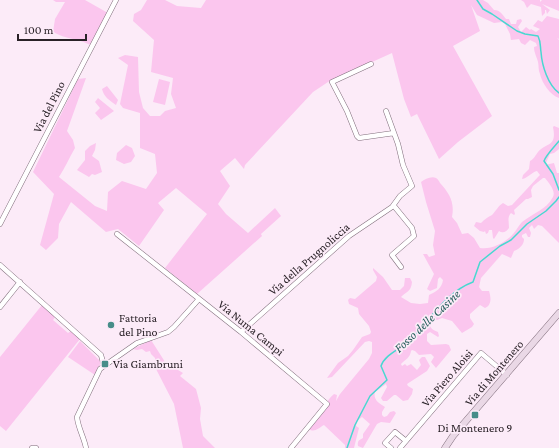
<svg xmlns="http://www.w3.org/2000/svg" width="559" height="448" font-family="'Crimson Pro',serif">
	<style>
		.green { fill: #fbc6ee }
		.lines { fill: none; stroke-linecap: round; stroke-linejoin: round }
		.stream { stroke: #48d8d0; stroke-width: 1.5 }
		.street-casing { stroke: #816e7c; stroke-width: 5.5 }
		.secondary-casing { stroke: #816e7c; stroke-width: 7 }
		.street { stroke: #fff; stroke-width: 4.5 }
		.secondary { stroke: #ead8e6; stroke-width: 6 }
		.poi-dot { fill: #468d89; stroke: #fcebf8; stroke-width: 1.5 }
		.labels { text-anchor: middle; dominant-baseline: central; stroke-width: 3.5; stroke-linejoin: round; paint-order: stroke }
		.street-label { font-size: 12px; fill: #292127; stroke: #fcebf8 }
		.poi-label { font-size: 12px; fill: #292127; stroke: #fcebf8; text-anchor: start }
		.water-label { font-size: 13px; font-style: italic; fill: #235d5a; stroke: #fcebf8 }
	</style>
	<rect width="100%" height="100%" fill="#fcebf8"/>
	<!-- green -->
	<path class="green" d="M53,0H85L108,13L92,46C81,39 65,39 53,32L55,19L65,2H56Z
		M147,0H165L177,6L201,8L206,0H483L488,3L494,10C500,10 503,15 506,19H509L511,24H516L517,20L521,19L522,21L518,27L521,32L526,27L530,30L531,29L536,32L540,29L533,26L538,20L542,22L547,16L559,19V39L557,38L559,40V98C550,95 542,83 540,74C538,70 539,66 538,62C537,57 534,53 534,47L537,46L536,43L530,40L525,45L521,43L519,39L511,40L510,34L505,24L502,22L494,23L477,15L471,5L480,31L453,46L492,116L458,142L439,159L417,114L411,117L404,99L392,53L328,82L313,92L245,165L244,169L235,158L220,171L230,186L218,204L226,214L248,233L275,208L281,216L261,234L262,236L197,294L165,268L207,214L176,188L158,203L164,210L139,246L118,229L106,232L71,202L59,224L58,238L46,250L40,245L54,194L33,172L78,79L86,78L67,131L73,140L75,148C69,158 65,168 59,177L95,206L107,211L108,192L122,181L146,189L157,173L155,154L140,148V113L123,108L120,104L128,65L118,58L125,55L138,57L139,92L143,108L150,116H160L165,111L176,108L171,94L173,78L151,72L154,40L133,21L134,14L141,10Z
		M521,0H540V2L542,0H559V11L542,4L550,10L547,14L546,10H545V13L542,16L541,7L531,4L527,8L524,2Z
		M159,79L170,82L165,105L153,102Z
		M107,86L118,100L116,105C109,100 104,97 102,89Z
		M98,98L114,111L101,120L95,113L100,108L95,102Z
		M554,126L559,128V149L554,153L550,154L545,165L554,163L557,173H559V243L542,226L538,225L534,229L532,225L529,228L531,233L530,237H528L526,233L522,235V237L524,239C524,245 519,249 514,251L511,258L502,254L481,278L479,287L482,291H489C491,297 492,305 485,308L480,305L470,314V318L474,324L472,327L462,333L452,321L442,318L437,320L434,319L430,320C428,327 432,330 438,332L439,336L438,337L430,332L427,334V341L431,345L446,344L449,345L451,350L436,368L431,362L434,357L431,354L419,355L415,351L412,350L411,351C410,358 406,359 401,364L402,366L405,364L407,366L411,364L417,370L421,365L419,360L422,357H425L430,366L427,371L407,384L408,386L413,389L412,394L408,400L403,401L396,395H394L387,401H383L381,398L387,387L386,384L375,392C373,400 379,403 385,407L382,412V415L384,417L387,416L390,412L394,411L396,413L390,423L381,422L377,424L363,448L358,446C357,441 359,440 363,438V434L370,424L362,417L357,421L356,426L359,428L354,448H345V445L324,425C319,428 314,433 309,429C312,425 317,421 320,416C325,409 326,400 334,394L337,395L336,401L340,394L369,359L372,353V342L369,341L365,342L332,377L327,378L338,363L348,356L353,350L362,337L370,334L371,332L369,326L359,314L358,308L349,304L348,300L350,298L355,299L376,281L377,277L373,270V268L383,277L392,290H400L404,286L405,278H410L412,282C411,292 407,291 401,297L411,303L420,304L428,303L429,295C436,292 442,288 443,280L440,277L438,279L437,288L430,291L427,289L434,274L423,254H427L429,257L435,255L433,245L435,231L426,202L421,182C425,179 431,176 436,178C438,179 439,181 440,183C449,193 455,202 452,217L457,223L462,234L468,233L474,238L480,248C491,250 505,243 513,234C516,231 518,226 522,222C533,213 546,210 553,197C556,191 549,183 545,178H543L533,186L531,190L532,197L528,199H526L514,210L515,214L514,215L511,213C507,217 509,222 509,228C507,231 503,234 499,231L494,239L493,238L492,230H489L488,233L486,234L485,231L484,232L480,231L474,226L476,222L481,223C485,219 488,217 492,215C496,211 498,206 503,203L508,206L512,205L538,177L540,175L537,171C532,172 528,178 522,179L523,175L529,169L530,161C534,159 535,156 538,152C547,142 557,147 553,127Z
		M96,143L95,150L92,156L99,161L102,172L95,175L92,174L89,177L77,170L85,160V151L90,146Z
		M126,145L132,148L135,156L131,162L124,164L116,160L117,153Z
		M42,305L55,317L53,320L68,333L71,331L80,339L6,431L0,426V357Z
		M151,340L167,365H170L183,373L180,376L196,389L201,408L200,419L203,436L215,448H183L174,404L156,369L155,358L151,354L150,351L146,352L142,349L137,350L133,349Z
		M80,341L101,362L95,375L68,357Z"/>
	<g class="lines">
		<!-- stream -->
		<path class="stream" d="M477,0L483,9L492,14L517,31L525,34L538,36C541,42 540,46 541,52C542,66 548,85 559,93
			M559,141C555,146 546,155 544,161L553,174L559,190
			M347,448L355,425L370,396L387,380L381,366C385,354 401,349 410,340C430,320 446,292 473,282L480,262L500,246L511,240L527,224L546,211L556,201L559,197"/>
		<!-- street casing -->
		<g class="street-casing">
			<path id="street" d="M386,111L394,133
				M394,206L412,228L414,236L392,255L401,267
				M0,224L116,0
				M117,234L241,332L327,404L291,448
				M0,265L101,355L104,366L100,369L77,417C78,428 84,437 86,448
				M0,307L20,282
				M241,332L349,236L392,207L400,196L412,186L403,165L398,144L394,133L359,138L357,136L347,111L332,82L371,64
				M104,366L137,343L168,332L174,327L199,299
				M32,448H36
				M391,448L385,443L395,432L406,441
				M400,448L481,353L507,375"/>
		</g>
		<!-- secondary casing -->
		<g class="secondary-casing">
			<path id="secondary" d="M445,448L453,436L559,313"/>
		</g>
		<!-- street -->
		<use href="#street" class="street"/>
		<!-- secondary -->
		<use href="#secondary" class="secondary"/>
	</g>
	<!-- markers -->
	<g class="poi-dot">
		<circle cx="111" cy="325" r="4"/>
		<rect x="101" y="360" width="8" height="8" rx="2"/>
		<rect x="471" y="411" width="8" height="8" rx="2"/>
	</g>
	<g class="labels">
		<!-- street labels -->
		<g class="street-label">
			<text transform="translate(49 107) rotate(-63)">Via del Pino</text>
			<text transform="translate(309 259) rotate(-41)">Via della Prugnoliccia</text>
			<text transform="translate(251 328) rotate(39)">Via Numa Campi</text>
			<text transform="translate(494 373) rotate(-49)">Via di Montenero</text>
			<text transform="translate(447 378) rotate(-49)">Via Piero Aloisi</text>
		</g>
		<!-- poi labels -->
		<g class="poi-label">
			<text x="119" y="318">Fattoria<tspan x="119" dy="14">del Pino</tspan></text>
			<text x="113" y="364">Via Giambruni</text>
			<text x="475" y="428" text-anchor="middle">Di Montenero 9</text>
		</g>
		<!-- water labels -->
		<g class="water-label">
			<text transform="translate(427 321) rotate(-43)">Fosso delle Casine</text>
		</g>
	</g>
	<!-- scale -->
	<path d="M18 34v6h68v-6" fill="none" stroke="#292127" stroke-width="2"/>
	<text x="24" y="34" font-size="12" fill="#292127" stroke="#fcebf8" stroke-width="3" paint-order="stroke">100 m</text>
</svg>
